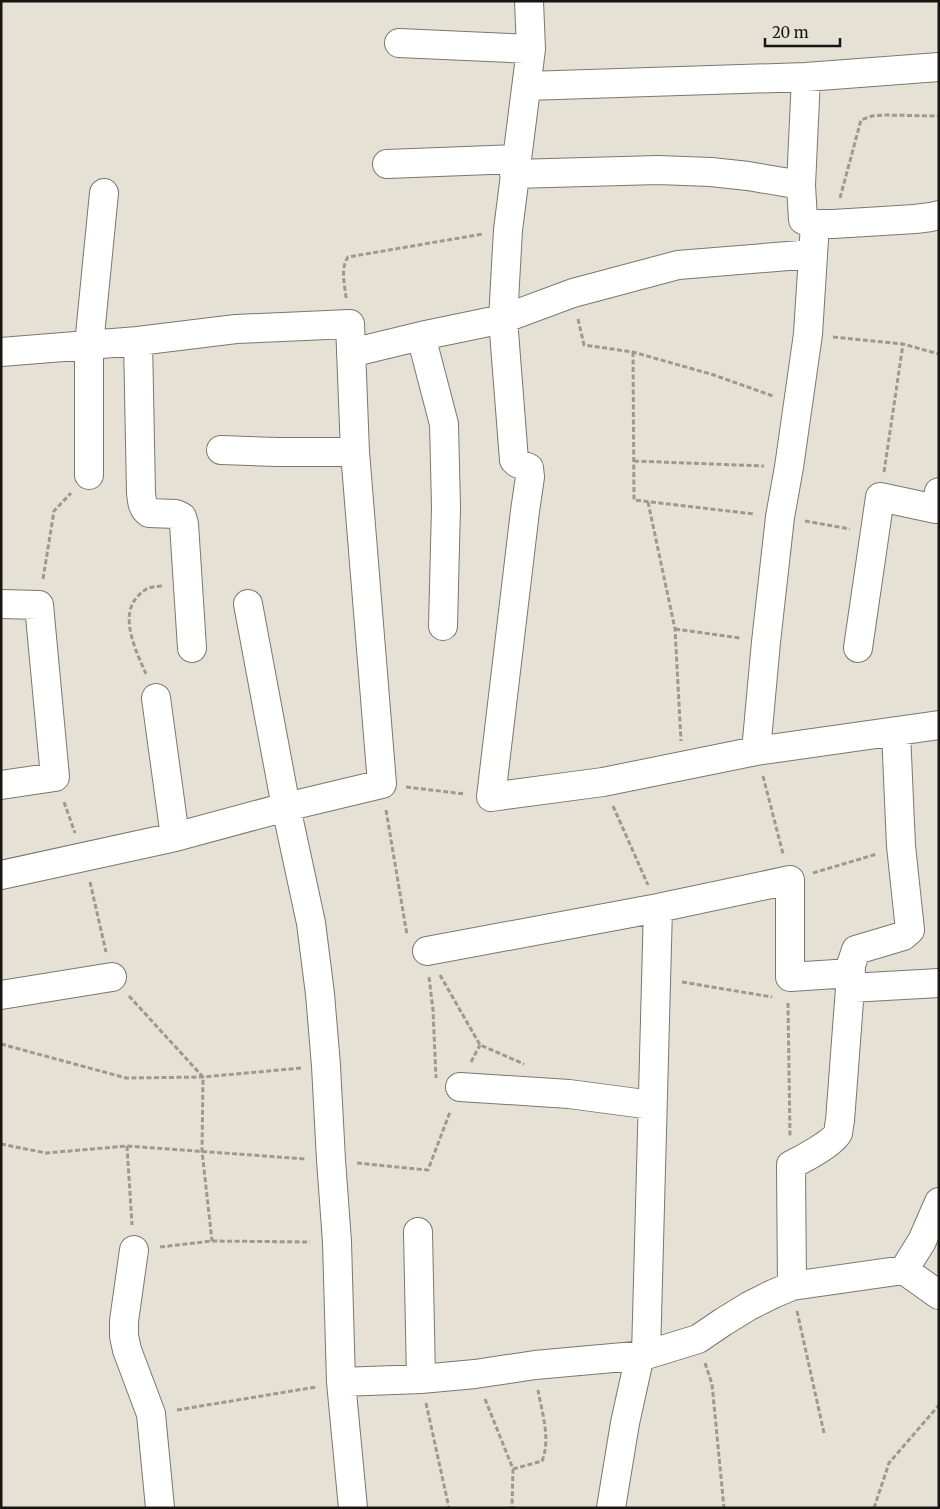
<svg xmlns="http://www.w3.org/2000/svg" width="940" height="1509" font-family="Merriweather,serif">
	<style>
		.lines { fill: none; stroke-linecap: round; stroke-linejoin: round }
		.minor-casing { stroke: #7c776d; stroke-width: 30 }
		.path { stroke: #9d9990; stroke-width: 3; stroke-dasharray: 5 2.5; stroke-linecap: butt }
		.minor { stroke: #fff; stroke-width: 28 }
	</style>
	<rect width="100%" height="100%" fill="#e6e1d5"/>
	<g class="lines">
		<!-- minor casing -->
		<g class="minor-casing">
			<path id="minor" d="M529,1L531,49L508,230L503,319L514,460L517,463L529,468L530,477L525,511L491,797L603,782L756,751L939,725
				M399,43L531,49
				M806,77L801,185L803,220L815,224H833L915,219L931,217L939,215
				M527,86L806,77L939,67
				M387,164L516,159
				M514,174L658,170L711,172L748,176L801,185
				M421,336L444,424L446,507L443,626
				M138,341L141,493C142,501 142,508 149,513L176,514L182,517L184,524L192,648
				M1,352L138,341L236,329L350,324L355,452L382,784L286,807L175,837L1,875
				M351,353L421,336L503,319L573,293L678,265L813,254
				M221,450L278,452H355
				M89,475V345L104,193
				M1,604L39,605L55,777L1,785
				M248,604L286,807L311,923L320,994L326,1066L331,1160L337,1242L341,1382L353,1508
				M858,648L880,497L936,509L939,492
				M156,698L175,837
				M756,751L766,642L780,517L789,467L808,334L815,224
				M427,951L658,908L790,880V977L851,973
				M850,988L851,965L856,950L903,936L910,930L901,846L896,732
				M1,995L112,977
				M460,1087L569,1094L652,1105
				M418,1232L421,1379
				M134,1250L124,1321V1336L127,1350L151,1414L160,1508
				M904,1270L922,1241L939,1202
				M792,1286L791,1165C801,1160 833,1143 838,1133C839,1129 839,1124 840,1121L850,988L939,983
				M646,1355L658,908
				M341,1382L421,1379L475,1374L535,1365L646,1355L698,1339L723,1322L749,1306L773,1294L792,1286L904,1270L939,1295
				M611,1508L625,1423L640,1355"/>
		</g>
		<!-- path -->
		<path class="path" d="M840,198L861,120L872,116L885,115L939,116
			M346,298C345,286 340,268 348,257L483,234
			M578,319L584,345L633,352L714,375L773,396
			M833,337L903,344L939,354
			M633,352L634,500L754,514
			M634,461L764,466
			M884,472L903,344
			M648,502L675,629L681,741
			M805,521L850,529
			M43,579L54,511L71,493
			M675,629L740,638
			M146,674C137,653 118,616 138,596C147,587 149,587 162,586
			M763,776L783,854
			M406,787L465,794
			M64,802L75,833
			M613,806L648,885
			M386,810L407,935
			M813,873L877,854
			M90,882L106,952
			M440,975L480,1045L524,1064
			M429,977L433,1010L436,1078
			M682,982L772,997
			M129,996L203,1077L202,1151L212,1241
			M788,1003L790,1137
			M1,1044L126,1078L203,1077L301,1068
			M471,1062L480,1045
			M1,1144L46,1153L127,1146L306,1159
			M127,1146L132,1225
			M357,1163L428,1170L450,1112
			M160,1247L212,1241L310,1242
			M797,1311L824,1433
			M705,1363L712,1384L724,1508
			M485,1399L513,1469L512,1508
			M426,1403L449,1508
			M177,1410L316,1387
			M513,1469L542,1461C551,1439 542,1413 538,1390
			M874,1508L889,1463L939,1405"/>
		<!-- minor -->
		<use href="#minor" class="minor"/>
	</g>
	<!-- border -->
	<rect width="940" height="1509" fill="none" stroke="#181612" stroke-width="5"/>
	<!-- scale -->
	<path d="M765 38v8h75v-8" fill="none" stroke="#181612" stroke-width="2.5"/>
	<text x="772" y="38" font-size="15" fill="#181612" stroke="#e6e1d5" stroke-width="4" paint-order="stroke">20 m</text>
</svg>
